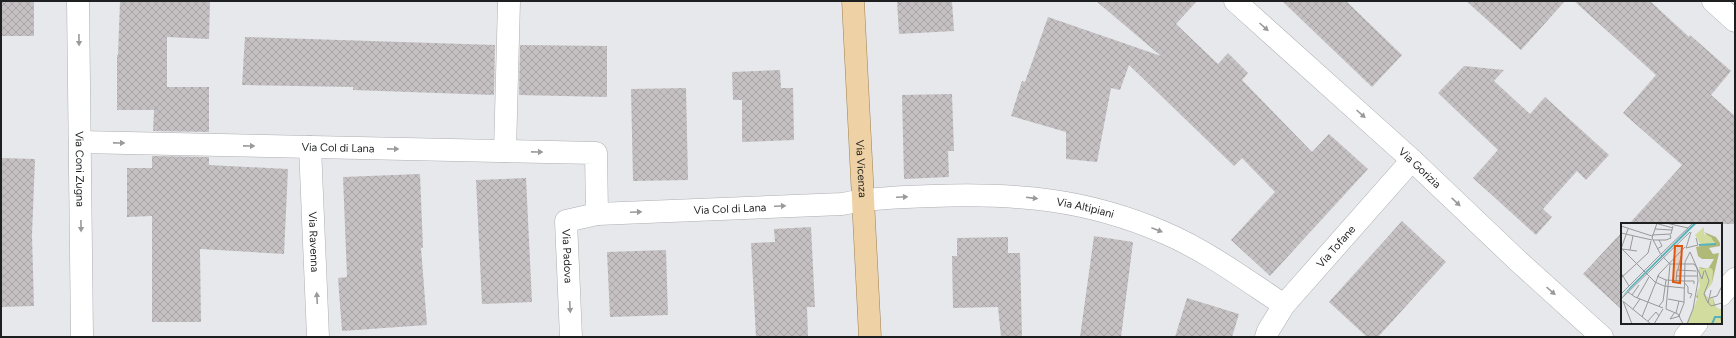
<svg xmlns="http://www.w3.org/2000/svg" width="1736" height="338" font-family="Figtree,sans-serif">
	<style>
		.building { fill: url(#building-cross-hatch) }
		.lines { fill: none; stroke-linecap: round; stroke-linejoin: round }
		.minor-casing { stroke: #adaeb1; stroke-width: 23 }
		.major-casing { stroke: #9e7f4f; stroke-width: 23 }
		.minor { stroke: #fff; stroke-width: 22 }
		.major { stroke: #eed1a5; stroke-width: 22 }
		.oneway { fill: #9a9a9b }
		.labels { text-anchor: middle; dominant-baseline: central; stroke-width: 3.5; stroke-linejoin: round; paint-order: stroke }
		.street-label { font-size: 11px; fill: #1e1f20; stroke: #f4f6f9 }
		.inset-river { fill: none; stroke: #57b1b9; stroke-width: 2 }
		.inset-road { fill: none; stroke: #96989a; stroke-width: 1 }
		.view { fill: #de560d; fill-opacity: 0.15; stroke: #de560d; stroke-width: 2 }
		.inset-edge { fill: none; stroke: #1e1f20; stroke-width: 2 }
	</style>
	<defs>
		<pattern id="building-cross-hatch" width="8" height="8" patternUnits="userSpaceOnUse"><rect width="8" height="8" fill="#c5c1c2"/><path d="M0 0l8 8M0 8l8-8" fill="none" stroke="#a9a5a6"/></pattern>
	</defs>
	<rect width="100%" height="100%" fill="#e6e8eb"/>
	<!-- building -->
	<path class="building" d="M1,1H34V36H1Z
		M120,1H210L209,39L167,37V87H209V132L153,131L154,110H117V55H118Z
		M897,1H952L954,31L899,34Z
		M1096,1H1197L1176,24L1218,64L1228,53L1248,73L1242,80L1312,152L1329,134L1368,169L1270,276L1231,240L1275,192L1242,158L1234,166L1129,65L1120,90L1111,88L1097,162L1066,159V132L1011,116L1022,81L1025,82L1048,17L1161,56Z
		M1282,1H1346L1402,55L1372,87Z
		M1466,1H1565L1521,50Z
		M1574,1H1650L1689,37L1690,35L1731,71L1711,95L1735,116V224H1629L1682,165L1623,113L1656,75Z
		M245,37L495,45L494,95L353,90V87L242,85Z
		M520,45L607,46V97L519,95Z
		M1464,66L1504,70L1494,81L1530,114L1545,97L1609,155L1586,180L1577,171L1543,209L1552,217L1536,235L1473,178L1498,150L1438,93Z
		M780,70L781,88H793L794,140L742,142V100H733L732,72Z
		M686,88L688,180L633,181L631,89Z
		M952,94L954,151H948L949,177L904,179L902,95Z
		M152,156L209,157V165L288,169L284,254L200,249L201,322H152V216L127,217V168H152Z
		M1,158L35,159L32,235L34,306L1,307Z
		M420,174L423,248H421L427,325L342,331L338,278L347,277L343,177Z
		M526,178L532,302L482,304L476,180Z
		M1402,221L1446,262L1378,337H1367L1329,302Z
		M811,227L815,307H807L808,337H756L751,243L775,242L774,229Z
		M1622,232V310L1583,274Z
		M1094,236L1133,242L1121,337H1080Z
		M1008,237V253H1020L1022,337H1001L998,307L953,308L952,256H957V238Z
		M666,250L668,315L610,317L607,252Z
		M1187,298L1239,314L1232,337H1175Z"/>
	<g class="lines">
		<!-- minor casing -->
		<g class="minor-casing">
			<g id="minor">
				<path id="s1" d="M78,1L82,337"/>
				<path id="s2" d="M1235,1L1412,160L1517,260L1602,337"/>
				<path d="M1713,1L1735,21"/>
				<path id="s3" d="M80,142L596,153L597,214L566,221L571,337"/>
				<path id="s4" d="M310,147L318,337"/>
				<path d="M505,151L509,1"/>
				<path id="s5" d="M597,214L842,204C872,198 903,197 933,196C1017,193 1087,199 1165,233C1207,251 1246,280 1284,305"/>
				<path d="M1721,295L1735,279"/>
				<path id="s6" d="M1266,337L1268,331L1284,305L1412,160"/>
				<path d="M1685,337L1697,323"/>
			</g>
		</g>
		<!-- major casing -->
		<g class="major-casing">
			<g id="major">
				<path id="s7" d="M853,1L870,337"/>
			</g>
		</g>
		<!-- minor -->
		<use href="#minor" class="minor"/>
		<!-- major -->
		<use href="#major" class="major"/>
	</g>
	<!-- one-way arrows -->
	<defs><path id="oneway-solid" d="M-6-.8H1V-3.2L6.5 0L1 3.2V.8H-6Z"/></defs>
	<g class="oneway">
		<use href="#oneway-solid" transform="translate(1264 27) rotate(42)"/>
		<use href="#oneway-solid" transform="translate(79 40) rotate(89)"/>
		<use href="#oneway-solid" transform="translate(1361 114) rotate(42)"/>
		<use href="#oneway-solid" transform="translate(119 143) rotate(1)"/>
		<use href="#oneway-solid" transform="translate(249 146) rotate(1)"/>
		<use href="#oneway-solid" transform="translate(393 149) rotate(1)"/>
		<use href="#oneway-solid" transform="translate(537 152) rotate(1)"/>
		<use href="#oneway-solid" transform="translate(902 197) rotate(-3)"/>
		<use href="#oneway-solid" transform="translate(1032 198) rotate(7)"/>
		<use href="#oneway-solid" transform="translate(1456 202) rotate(43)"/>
		<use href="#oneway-solid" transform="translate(780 206) rotate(-2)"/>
		<use href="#oneway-solid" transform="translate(636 212) rotate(-2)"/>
		<use href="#oneway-solid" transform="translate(81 226) rotate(89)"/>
		<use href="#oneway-solid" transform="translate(1157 230) rotate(21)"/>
		<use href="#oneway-solid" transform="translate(1551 291) rotate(42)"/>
		<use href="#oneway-solid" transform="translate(317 298) rotate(-93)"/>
		<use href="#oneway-solid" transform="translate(570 307) rotate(87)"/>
	</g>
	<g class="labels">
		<!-- street labels -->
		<g class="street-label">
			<text stroke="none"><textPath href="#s3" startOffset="258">Via Col di Lana</textPath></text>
			<text stroke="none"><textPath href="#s2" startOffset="249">Via Gorizia</textPath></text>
			<text stroke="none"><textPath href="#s1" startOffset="168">Via Coni Zugna</textPath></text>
			<text stroke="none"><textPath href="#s7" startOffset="168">Via Vicenza</textPath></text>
			<text stroke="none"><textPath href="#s5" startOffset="133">Via Col di Lana</textPath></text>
			<text stroke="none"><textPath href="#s5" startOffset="490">Via Altipiani</textPath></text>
			<text stroke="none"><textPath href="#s4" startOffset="95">Via Ravenna</textPath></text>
			<text stroke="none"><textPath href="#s6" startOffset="115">Via Tofane</textPath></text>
			<text stroke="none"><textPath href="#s3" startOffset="644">Via Padova</textPath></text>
		</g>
	</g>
	<!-- overview -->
	<g transform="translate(1621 223)">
		<rect width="101" height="101" fill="#e6e8eb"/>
		<path d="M83,9L95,14L99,20V23L88,25L92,31L98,30L91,60L83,70L87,75H92L95,85L101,87V101L75,74L79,64L78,44L87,46L93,36H81L77,33L75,24L94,20Z" fill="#b1b979"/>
		<path d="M78,44L81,46L90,45L92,48L91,60L83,70L87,75H92L93,82L101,88V95H99L101,101H66L77,74L76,68L79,64Z" fill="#d3dc9f"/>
		<path d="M83,4V11L90,14L94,21L80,22L74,12Z" fill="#d3dc9f"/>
		<path d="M73,0H76L0,75L9,64Z" fill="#57b1b9"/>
		<path class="inset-river" d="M78,22L95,21M91,101L94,94H101"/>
		<path class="inset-road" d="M34,0L52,5M36,0L31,15L40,32L49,41H73L76,45L77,58L72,86L66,101M45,0L67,5M0,3L31,13M34,6L51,7M70,9L65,25L77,22L75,15M0,10L31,17M31,12L50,11L52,3M32,17H45L50,15L49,12M0,26L7,6M1,26L34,59L43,63L63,65M1,26L16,28M36,26L41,23L38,17M9,27L12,13M40,31L72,0M57,47L60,33M84,47L88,58L83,71L86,78L90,83L101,80M0,50L8,63M36,53L45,57L63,58M55,53H76M0,55L27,30L30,18M55,58L56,47L75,48M63,58H73V61M63,59L67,64V70L71,71L69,75M7,69L14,74L42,85M0,71L39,32M11,72L18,62M16,75L28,54M89,75L96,73L101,63M0,76L69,9M47,76L63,79M2,78L11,101M3,79L30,101M87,80L90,67M38,83L42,78L45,57M12,86L19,76M45,86L49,41M45,86L57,91L62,101M54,89L49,96L59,93M55,90L58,78M58,93L63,80L64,39L69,29L81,56L83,48M21,94L38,51L64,24M27,98L35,89L38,93M33,101L42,86"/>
		<path class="view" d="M54,23H61L59,60L52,59Z"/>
		<rect width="101" height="101" class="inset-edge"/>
	</g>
	<!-- border -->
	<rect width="1736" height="338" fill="none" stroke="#1e1f20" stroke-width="4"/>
</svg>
